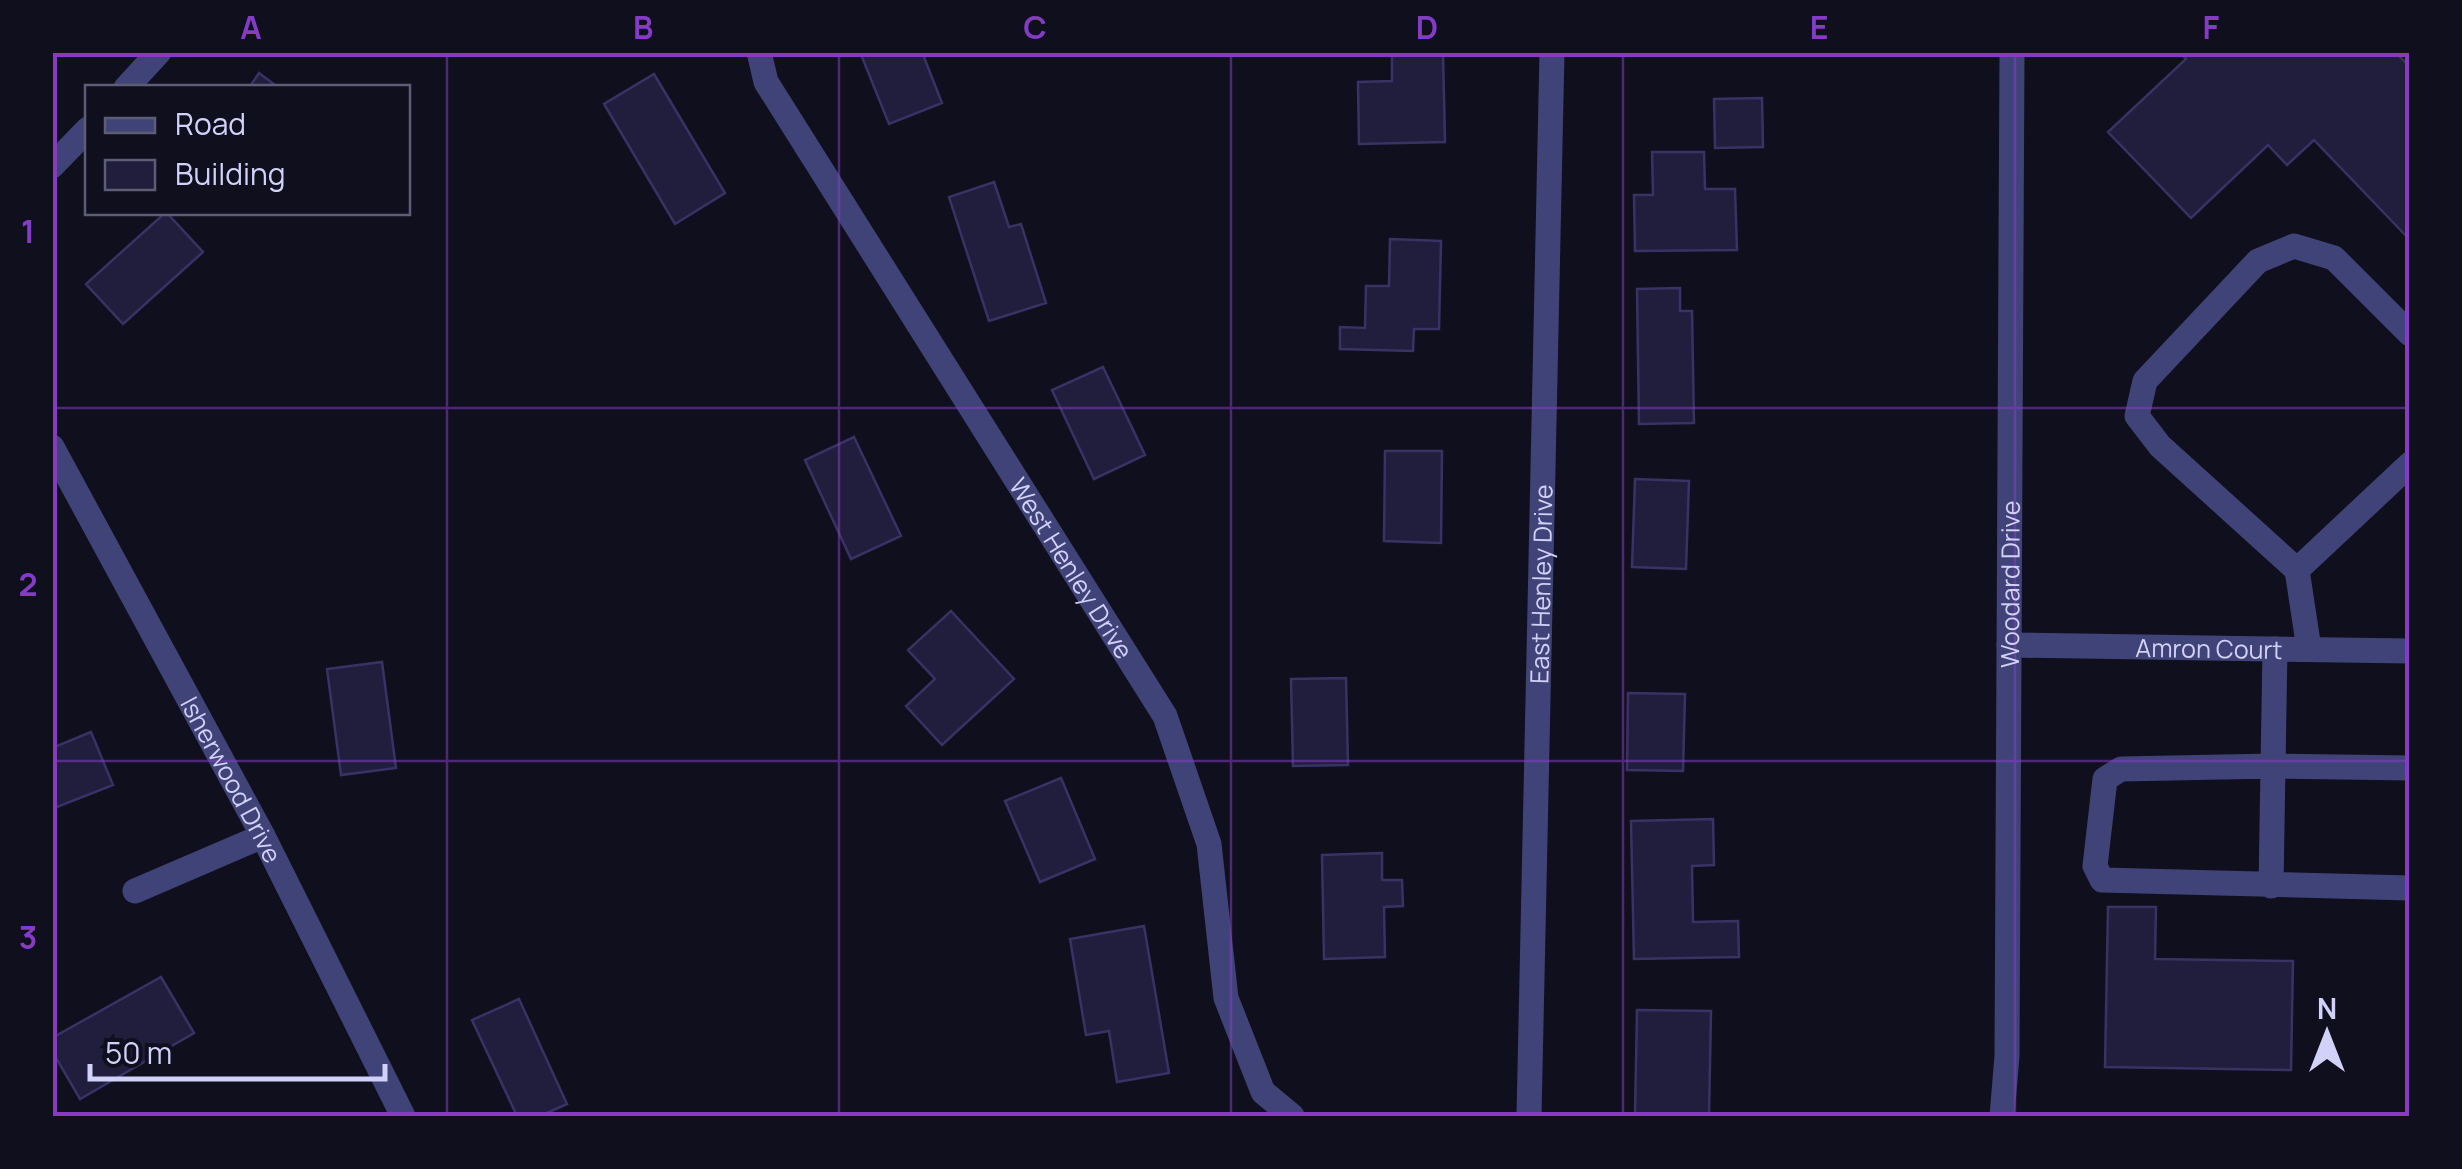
<svg xmlns="http://www.w3.org/2000/svg" width="2462" height="1169" font-family="Manrope,sans-serif">
	<style>
		.building { fill: #211d3c; stroke: #383265; stroke-width: 2.5 }
		.lines { fill: none; stroke-linecap: round; stroke-linejoin: round }
		.minor { stroke: #404377; stroke-width: 25 }
		.grid { fill: none; stroke: #843cc5; stroke-width: 2.5; stroke-opacity: 0.55 }
		.labels { text-anchor: middle; dominant-baseline: central; stroke-width: 8; stroke-linejoin: round; paint-order: stroke }
		.street-label { font-size: 25px; fill: #d2d1f9; stroke: #100f1e }
		.neatline { fill: none; stroke: #843cc5; stroke-width: 4 }
		.grid-label { font-size: 32px; text-anchor: middle; font-weight: bold; fill: #843cc5 }
	</style>
	<rect width="100%" height="100%" fill="#100f1e"/>
	<!-- building -->
	<path class="building" d="M860,52H922L942,103L889,124Z
		M1392,52H1443L1445,142L1359,144L1358,82L1392,81Z
		M2180,52H2404L2400,57L2410,67V240L2314,140L2287,165L2268,145L2191,218L2108,132L2186,59Z
		M259,73L279,88H249Z
		M654,74L725,193L675,224L604,104Z
		M1762,98L1763,147L1715,148L1714,99Z
		M1652,152H1704L1705,189H1735L1737,250L1635,251L1634,195H1653Z
		M994,182L1009,227L1021,224L1046,303L989,321L949,197Z
		M166,212L203,252L123,324L86,284Z
		M1390,239L1441,241L1439,329H1414L1413,351L1340,349V327L1365,328L1366,286H1389Z
		M1680,288V311H1692L1694,423L1639,424L1637,289Z
		M1103,367L1145,455L1094,479L1052,390Z
		M854,437L901,536L851,559L805,460Z
		M1385,451H1442L1441,543L1384,541Z
		M1635,479L1689,481L1686,569L1632,567Z
		M951,611L1014,679L942,745L906,706L935,679L908,650Z
		M382,662L396,768L341,775L327,669Z
		M1346,678L1348,765L1293,766L1291,679Z
		M1628,693L1685,694L1683,771L1627,770Z
		M91,732L113,785L52,809V748Z
		M1061,778L1095,859L1040,882L1005,801Z
		M1713,819L1714,865L1692,866L1693,922L1738,921L1739,957L1634,959L1631,821Z
		M1382,853V880H1402L1403,906L1384,907L1385,957L1324,959L1322,855Z
		M2108,907H2156L2155,959L2293,961L2291,1070L2105,1067Z
		M1144,926L1169,1073L1117,1082L1109,1031L1086,1035L1070,939Z
		M161,977L194,1033L80,1099L52,1051V1038Z
		M519,999L567,1104L540,1116H517L472,1020Z
		M1637,1010L1711,1011L1709,1116H1635Z"/>
	<g class="lines">
		<!-- minor -->
		<g class="minor">
			<path id="s1" d="M759,52L766,82L1165,716L1209,844L1226,998L1263,1092L1292,1116"/>
			<path d="M126,88L159,52"/>
			<path d="M52,166L88,129"/>
			<path id="s2" d="M52,447L263,836L403,1116"/>
			<path d="M2297,570L2160,446L2137,416L2145,381L2258,261L2294,246L2334,258L2410,334"/>
			<path id="s3" d="M2009,645L2410,651"/>
			<path d="M2275,649L2273,766L2410,768"/>
			<path d="M2309,649L2297,570L2410,464"/>
			<path d="M2271,886L2273,766L2121,769L2105,779L2095,866L2102,880L2410,888"/>
			<path d="M135,891L263,836"/>
			<path id="s4" d="M1529,1116L1552,52"/>
			<path id="s5" d="M2002,1116L2007,1056L2012,52"/>
		</g>
	</g>
	<!-- grid -->
	<path class="grid" d="M447,52V1116M839,52V1116M1231,52V1116M1623,52V1116M2015,52V1116M52,408H2410M52,761H2410"/>
	<g class="labels">
		<!-- street labels -->
		<g class="street-label">
			<text stroke="none"><textPath href="#s1" startOffset="605">West Henley Drive</textPath></text>
			<text stroke="none"><textPath href="#s4" startOffset="532">East Henley Drive</textPath></text>
			<text stroke="none"><textPath href="#s5" startOffset="532">Woodard Drive</textPath></text>
			<text stroke="none"><textPath href="#s3" startOffset="200">Amron Court</textPath></text>
			<text stroke="none"><textPath href="#s2" startOffset="378">Isherwood Drive</textPath></text>
		</g>
	</g>
	<!-- border -->
	<rect width="2462" height="1169" fill="none" stroke="#100f1e" stroke-width="110"/>
	<!-- legend -->
	<rect x="85" y="85" width="325" height="130" fill="#100f1e" stroke="#5e5d76" stroke-width="2.5"/>
	<rect x="105" y="118" width="50" height="15" fill="#404377" stroke="#5e5d76" stroke-width="2.5"/>
	<text x="175" y="135" font-size="30" fill="#d2d1f9">Road</text>
	<rect x="105" y="160" width="50" height="30" fill="#211d3c" stroke="#5e5d76" stroke-width="2.5"/>
	<text x="175" y="185" font-size="30" fill="#d2d1f9">Building</text>
	<!-- north arrow -->
	<g transform="translate(2327 1034)" stroke="#100f1e" stroke-width="8" paint-order="stroke">
	<path d="M0-8L18 38L0 25L-18 38Z" fill="#d2d1f9"/>
	<text y="-15" font-size="28" font-weight="bold" text-anchor="middle" fill="#d2d1f9">N</text>
	</g>
	<!-- scale -->
	<path d="M90 1064v15h295v-15" fill="none" stroke="#d2d1f9" stroke-width="5"/>
	<text x="105" y="1064" font-size="30" fill="#d2d1f9" stroke="#100f1e" stroke-width="8" paint-order="stroke">50 m</text>
	<rect x="55" y="55" width="2352" height="1059" class="neatline"/>
	<g class="grid-label">
		<text x="251" y="39">A</text>
		<text x="643" y="39">B</text>
		<text x="1035" y="39">C</text>
		<text x="1427" y="39">D</text>
		<text x="1819" y="39">E</text>
		<text x="2211" y="39">F</text>
		<text x="28" y="243">1</text>
		<text x="28" y="596">2</text>
		<text x="28" y="949">3</text>
	</g>
</svg>
